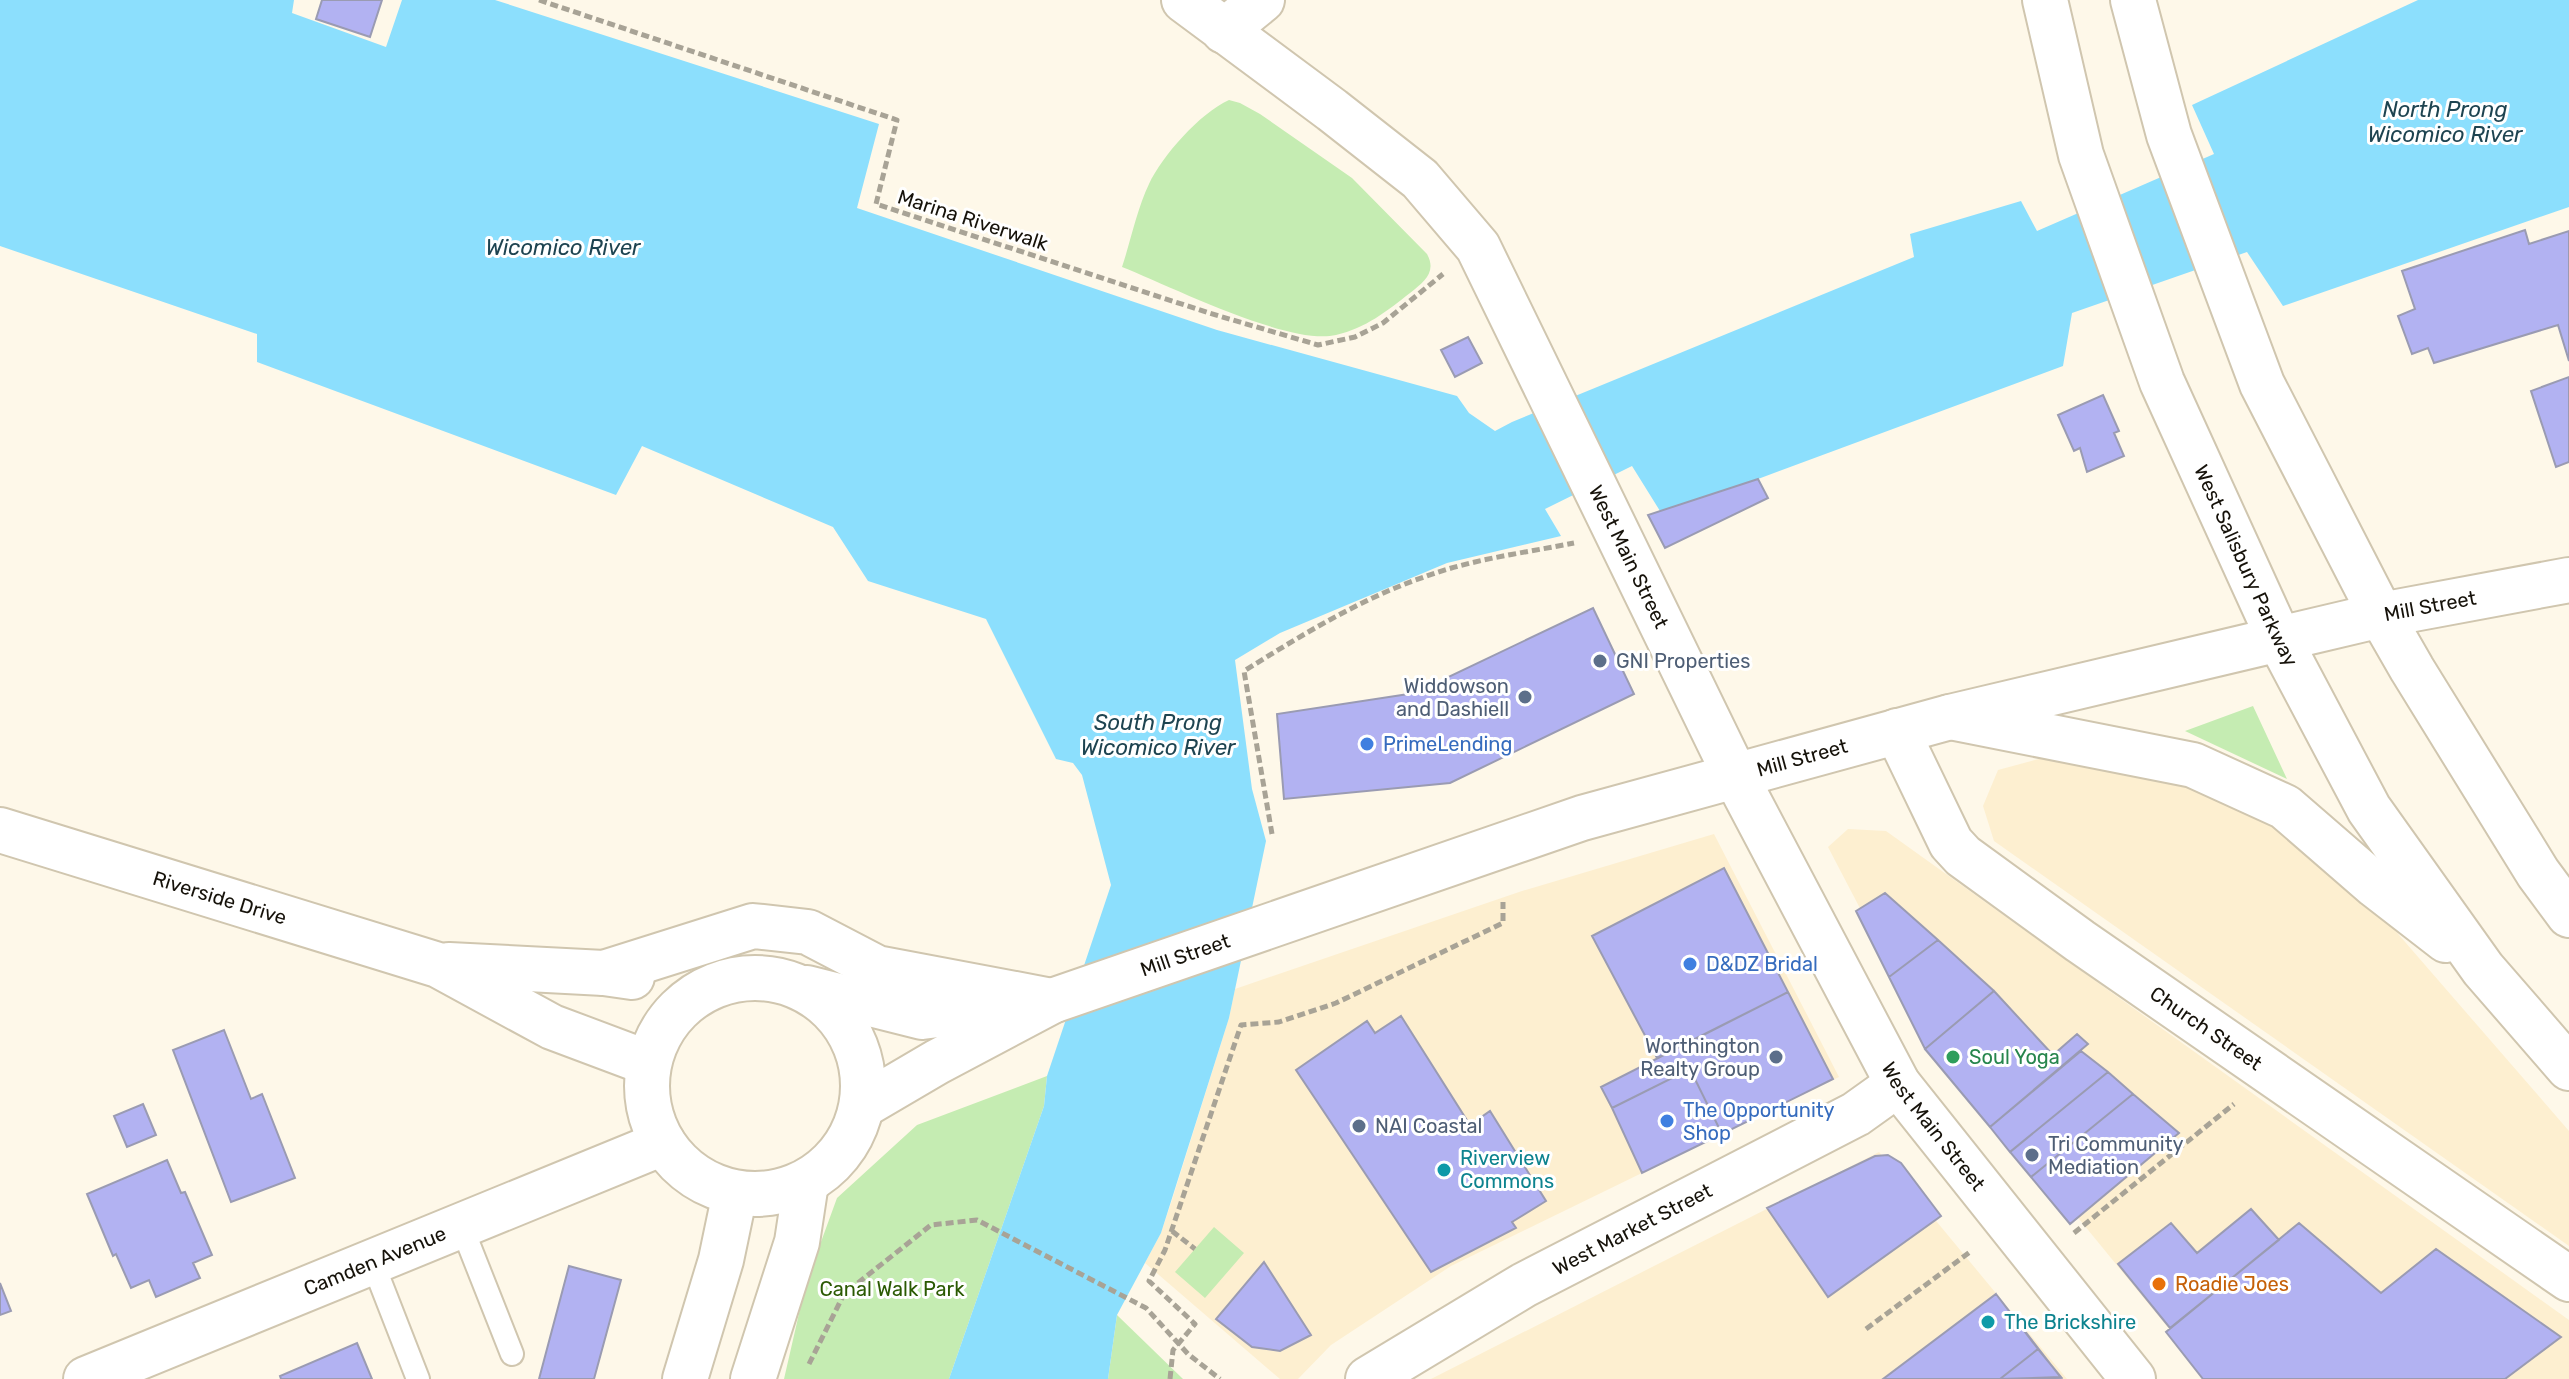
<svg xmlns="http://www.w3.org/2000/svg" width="2569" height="1379" font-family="Rubik,sans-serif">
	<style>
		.built { fill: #fdefd0 }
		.green { fill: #c5ecb2 }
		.water { fill: #8cdffd }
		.building { fill: #b2b2f2; stroke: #9a9bb2; stroke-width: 2 }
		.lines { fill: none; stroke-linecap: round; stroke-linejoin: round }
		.lane-casing { stroke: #d0c6af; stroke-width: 26 }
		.street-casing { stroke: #d0c6af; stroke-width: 48 }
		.secondary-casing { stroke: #d0c6af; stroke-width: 48 }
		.primary-casing { stroke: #d0c6af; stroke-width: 48 }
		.path { stroke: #a8a396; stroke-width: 5; stroke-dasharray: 8 4; stroke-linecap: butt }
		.lane { stroke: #fff; stroke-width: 22 }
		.street { stroke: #fff; stroke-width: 44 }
		.secondary { stroke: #fff; stroke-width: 44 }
		.primary { stroke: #fff; stroke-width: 44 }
		.service-dot { fill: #5c6f8a; stroke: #fff; stroke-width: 3 }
		.shop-dot { fill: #3f7fe0; stroke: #fff; stroke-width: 3 }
		.leisure-dot { fill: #2e9e5b; stroke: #fff; stroke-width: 3 }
		.culture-dot { fill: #0f9aa8; stroke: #fff; stroke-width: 3 }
		.food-dot { fill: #e8710a; stroke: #fff; stroke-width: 3 }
		.labels { text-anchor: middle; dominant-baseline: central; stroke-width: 6; stroke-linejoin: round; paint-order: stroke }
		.street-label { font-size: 20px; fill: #16120a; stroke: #fff }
		.service-label { font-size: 20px; fill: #4e5e75; stroke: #fff; text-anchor: start }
		.shop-label { font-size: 20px; fill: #366cbe; stroke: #fff; text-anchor: start }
		.leisure-label { font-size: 20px; fill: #27864d; stroke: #fff; text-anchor: start }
		.culture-label { font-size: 20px; fill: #0d838f; stroke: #fff; text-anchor: start }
		.food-label { font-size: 20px; fill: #c56008; stroke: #fff; text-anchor: start }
		.park-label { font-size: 20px; fill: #2b5a03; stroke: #fff }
		.water-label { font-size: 22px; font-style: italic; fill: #1e4451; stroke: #fff }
	</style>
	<rect width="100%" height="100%" fill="#fef8e9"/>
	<!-- built -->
	<path class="built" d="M2083,747L2275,817L2373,905L2569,1131V1246L1994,841L1983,806L1998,770Z
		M1848,829L1886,831L2569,1320V1379H2210L2003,1126L1947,1075L1828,847Z
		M1714,834L1839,1077L1451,1266L1331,1345L1298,1379H1280L1145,1263L1161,1233L1172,1200L1229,1018L1235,989L1522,891Z
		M1879,1152L2067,1379H1431Z"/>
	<!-- green -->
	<path class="green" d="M1229,100L1240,103L1260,114L1352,178L1427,254C1437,272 1424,282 1410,293C1387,311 1366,328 1336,335C1289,346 1170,286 1122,267C1131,240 1137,209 1149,184C1162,156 1200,113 1229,100Z
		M2253,706L2287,779L2185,731Z
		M1047,1076L1044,1106L949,1379H784L806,1283L837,1198L917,1125Z
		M1214,1227L1244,1253L1205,1298L1175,1272Z
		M1117,1315L1183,1379H1108Z"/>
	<!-- water -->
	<path class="water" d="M0,0H294L292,13L386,47L402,0H495L879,124L857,208L1217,330L1457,396L1469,413L1495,431L1512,422L1914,257L1910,234L2021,201L2037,231L2214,154L2192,105L2418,0H2569V207L2283,306L2247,252L2072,313L2063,366L1758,479L1660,511L1632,466L1545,509L1561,536L1447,563L1280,633L1235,660L1252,789L1266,841L1229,1018L1161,1233L1117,1315L1108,1379H949L1044,1106L1047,1076L1111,885L1082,775L1073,763L1056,759L986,619L868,581L833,527L642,446L616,495L257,362V334L0,246Z"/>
	<!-- building -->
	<path class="building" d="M322,0H382L370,37L316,19Z
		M2525,230L2529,244L2569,231V361L2558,325L2434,363L2428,348L2412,354L2398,316L2415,309L2402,271Z
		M1468,337L1482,363L1455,377L1441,350Z
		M2569,377V462L2556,467L2531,391Z
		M2103,395L2119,431L2114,433L2124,456L2087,472L2080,448L2074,451L2058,415Z
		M1758,479L1768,498L1665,548L1648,515Z
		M1593,608L1634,694L1450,783L1284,799L1277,714L1415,693Z
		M1724,868L1788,992L1657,1058L1592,936Z
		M1885,893L1938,940L1889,977L1856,911Z
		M1938,940L1994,991L1925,1049L1889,977Z
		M1994,991L2053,1055L2077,1034L2088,1044L1990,1127L1925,1049Z
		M1788,992L1833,1079L1722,1134L1690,1069L1612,1108L1601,1087Z
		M1401,1016L1470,1125L1490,1111L1546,1201L1512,1222L1516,1228L1431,1272L1296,1070L1367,1021L1375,1033Z
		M224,1030L251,1099L262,1094L295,1178L231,1202L173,1050Z
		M2081,1051L2108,1072L2010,1152L1990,1127Z
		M1690,1069L1722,1134L1642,1173L1612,1108Z
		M2108,1072L2133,1094L2031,1177L2010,1152Z
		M2133,1094L2179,1133L2070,1224L2031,1177Z
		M143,1104L156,1135L127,1147L114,1116Z
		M1888,1155L1901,1163L1941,1216L1828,1297L1767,1208L1875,1156Z
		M167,1160L181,1193L185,1192L212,1255L193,1263L200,1278L156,1297L149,1280L131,1288L116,1254L113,1256L87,1194Z
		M2251,1209L2279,1240L2170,1328L2118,1264L2171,1223L2197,1253Z
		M2299,1223L2381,1293L2436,1249L2561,1337L2505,1379H2203L2166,1332Z
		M1264,1262L1311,1335L1280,1351L1252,1347L1216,1319Z
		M569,1266L621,1280L594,1379H539Z
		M0,1283L11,1311L0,1315Z
		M1996,1294L2062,1379H1883Z
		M1996,1294L2038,1349L2000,1379H1883Z
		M357,1343L372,1379H281L280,1376Z
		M2038,1349L2061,1377L2000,1379Z"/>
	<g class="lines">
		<!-- lane casing -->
		<g class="lane-casing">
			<path id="lane" d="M461,1225L512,1354
				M372,1261L418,1379"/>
		</g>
		<!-- street casing -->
		<g class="street-casing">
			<g id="street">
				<path id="s1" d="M2381,615L2569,580"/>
				<path id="s2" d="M1736,777L1898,1084L2133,1379"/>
				<path id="s3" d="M1368,1379L1524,1285L1856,1114L1898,1084"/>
			</g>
		</g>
		<!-- secondary casing -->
		<g class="secondary-casing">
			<g id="secondary">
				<path id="s4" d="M1184,0L1332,110L1420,179L1478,247L1736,777"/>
				<path d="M1224,31L1262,0"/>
				<path id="s5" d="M1897,731L1951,843L1963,856L2080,941L2569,1279"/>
				<path id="s6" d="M0,830L438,965L552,1027L648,1063"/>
				<path d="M449,965L604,973L632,977"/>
				<path d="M604,973L753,926L808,932L877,968L1052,1001"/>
				<circle cx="755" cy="1086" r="108"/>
				<path d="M807,988L922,1017L1010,1006"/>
				<path id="s7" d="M862,1106L937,1062L1052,1001L1582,818L1950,717L2381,615"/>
				<path id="s8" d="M86,1379L663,1143"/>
				<path d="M685,1379L721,1260L735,1193"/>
				<path d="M753,1379L797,1242L806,1183"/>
			</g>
		</g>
		<!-- primary casing -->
		<g class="primary-casing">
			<g id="primary">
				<path id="s9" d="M2045,0L2081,155L2162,382L2279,639L2369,809L2483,969L2569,1068"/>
				<path d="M2133,0L2169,135L2262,384L2381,615L2412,669L2538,873L2569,915"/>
				<path d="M1950,717L2193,765L2285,807L2375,885L2446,940"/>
			</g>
		</g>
		<!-- path -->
		<path class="path" d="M539,0L897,120L876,204L1209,313L1318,345L1355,337L1383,323L1443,274
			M1272,834L1244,671C1302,635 1360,599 1424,577C1472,559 1524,553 1574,543
			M1172,1231L1195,1249
			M2074,1233L2234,1104
			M1866,1329L1970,1252
			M809,1364L844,1294L931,1225L977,1220L1146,1308L1188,1354L1220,1379
			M1170,1379L1173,1350L1195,1324L1149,1281L1165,1250L1241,1025L1279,1022L1336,1003L1503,923V902"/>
		<!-- lane -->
		<use href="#lane" class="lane"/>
		<!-- street -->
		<use href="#street" class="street"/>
		<!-- secondary -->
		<use href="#secondary" class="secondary"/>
		<!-- primary -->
		<use href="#primary" class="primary"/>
	</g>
	<!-- markers -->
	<g class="service-dot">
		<circle cx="1600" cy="661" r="8"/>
		<circle cx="1525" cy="697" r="8"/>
		<circle cx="1776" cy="1057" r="8"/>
		<circle cx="1359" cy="1126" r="8"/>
		<circle cx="2032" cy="1155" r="8"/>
	</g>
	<g class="shop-dot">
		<circle cx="1367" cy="744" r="8"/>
		<circle cx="1690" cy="964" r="8"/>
		<circle cx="1667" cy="1121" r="8"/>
	</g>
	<circle class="leisure-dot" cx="1953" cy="1057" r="8"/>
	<g class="culture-dot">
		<circle cx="1444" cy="1170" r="8"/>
		<circle cx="1988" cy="1322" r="8"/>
	</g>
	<circle class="food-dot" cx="2159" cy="1284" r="8"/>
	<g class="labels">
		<!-- street labels -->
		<g class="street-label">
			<text transform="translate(973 220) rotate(18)">Marina Riverwalk</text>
			<text stroke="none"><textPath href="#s4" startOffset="730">West Main Street</textPath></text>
			<text stroke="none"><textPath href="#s9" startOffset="602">West Salisbury Parkway</textPath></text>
			<text stroke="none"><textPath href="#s1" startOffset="50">Mill Street</textPath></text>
			<text stroke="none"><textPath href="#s7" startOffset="1006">Mill Street</textPath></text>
			<text stroke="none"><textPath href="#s6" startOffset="230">Riverside Drive</textPath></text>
			<text stroke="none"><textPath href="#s7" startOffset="358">Mill Street</textPath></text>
			<text stroke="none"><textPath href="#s5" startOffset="440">Church Street</textPath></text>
			<text stroke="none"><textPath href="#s2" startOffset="402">West Main Street</textPath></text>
			<text stroke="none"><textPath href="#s3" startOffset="304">West Market Street</textPath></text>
			<text stroke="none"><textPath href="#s8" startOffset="312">Camden Avenue</textPath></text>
		</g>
		<!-- service labels -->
		<g class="service-label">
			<text x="1616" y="661">GNI Properties</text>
			<text x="1509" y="686" text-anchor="end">Widdowson<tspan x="1509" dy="23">and Dashiell</tspan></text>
			<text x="1760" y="1046" text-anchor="end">Worthington<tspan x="1760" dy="23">Realty Group</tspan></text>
			<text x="1375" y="1126">NAI Coastal</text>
			<text x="2048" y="1144">Tri Community<tspan x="2048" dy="23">Mediation</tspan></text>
		</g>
		<!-- shop labels -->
		<g class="shop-label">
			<text x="1383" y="744">PrimeLending</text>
			<text x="1706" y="964">D&amp;DZ Bridal</text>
			<text x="1683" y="1110">The Opportunity<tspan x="1683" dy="23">Shop</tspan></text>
		</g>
		<!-- leisure labels -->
		<g class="leisure-label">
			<text x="1969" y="1057">Soul Yoga</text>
		</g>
		<!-- culture labels -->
		<g class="culture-label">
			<text x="1460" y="1158">Riverview<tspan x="1460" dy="23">Commons</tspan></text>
			<text x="2004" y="1322">The Brickshire</text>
		</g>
		<!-- food labels -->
		<g class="food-label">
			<text x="2175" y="1284">Roadie Joes</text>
		</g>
		<!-- park labels -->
		<g class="park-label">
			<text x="892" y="1289">Canal Walk Park</text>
		</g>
		<!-- water labels -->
		<g class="water-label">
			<text x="2445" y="109">North Prong<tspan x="2445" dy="25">Wicomico River</tspan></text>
			<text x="563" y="247">Wicomico River</text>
			<text x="1158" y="722">South Prong<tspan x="1158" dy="25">Wicomico River</tspan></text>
		</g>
	</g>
</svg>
